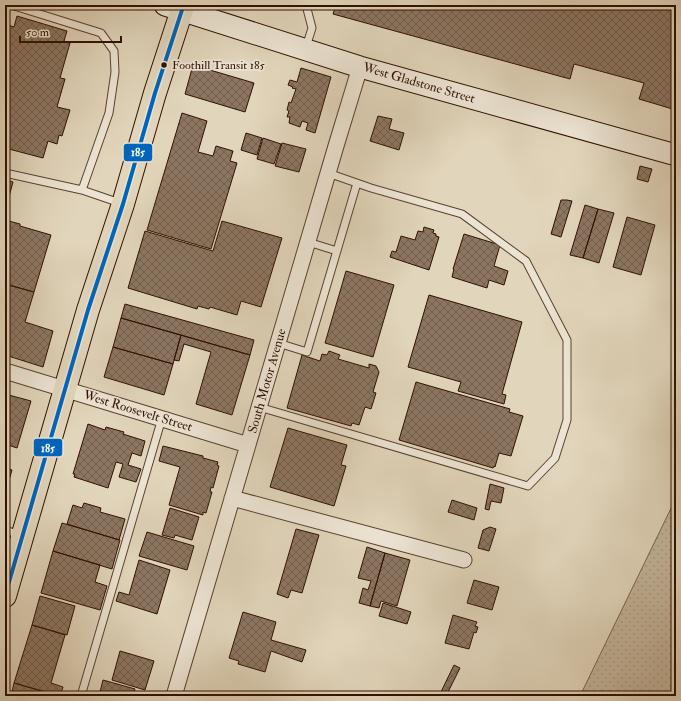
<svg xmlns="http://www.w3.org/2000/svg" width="681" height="701" font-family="'IM FELL Double Pica',serif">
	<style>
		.park { fill: url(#park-dots); stroke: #7a624e }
		.building { fill: url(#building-cross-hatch); stroke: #301001 }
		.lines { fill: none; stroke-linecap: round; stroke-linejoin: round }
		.lane-casing { stroke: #5c4130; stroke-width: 9 }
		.street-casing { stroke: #5c4130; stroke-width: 17 }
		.secondary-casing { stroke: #301001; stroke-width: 23 }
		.primary-casing { stroke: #301001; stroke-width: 24 }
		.lane { stroke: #ece4d3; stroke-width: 7 }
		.street { stroke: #ece4d3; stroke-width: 15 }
		.secondary { stroke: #ece4d3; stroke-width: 21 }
		.primary { stroke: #e1d5bb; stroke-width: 22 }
		.bus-1-casing { stroke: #ece4d3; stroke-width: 7 }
		.bus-1 { stroke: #0065bd; stroke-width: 4 }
		.bus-dot { fill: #301001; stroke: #ece4d3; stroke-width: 1.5 }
		.labels { text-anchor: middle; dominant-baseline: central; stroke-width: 3.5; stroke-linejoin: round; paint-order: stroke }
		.bus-label { font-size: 12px; fill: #301001; stroke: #ece4d3; text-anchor: start }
		.street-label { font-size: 13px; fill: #301001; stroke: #ece4d3 }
		.line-badge { stroke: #ece4d3; stroke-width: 1.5 }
		.badge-label { font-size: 11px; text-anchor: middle; font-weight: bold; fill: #fff }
	</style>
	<defs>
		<pattern id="park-dots" width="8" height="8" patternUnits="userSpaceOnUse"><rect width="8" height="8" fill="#c3b49b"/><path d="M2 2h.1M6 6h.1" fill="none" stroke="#a89a84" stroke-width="1.8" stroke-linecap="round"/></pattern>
		<pattern id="building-cross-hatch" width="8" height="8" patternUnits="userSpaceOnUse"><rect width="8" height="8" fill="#8c7662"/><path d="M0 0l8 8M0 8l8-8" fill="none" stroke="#735f4e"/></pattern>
	</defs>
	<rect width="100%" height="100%" fill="#e1d5bb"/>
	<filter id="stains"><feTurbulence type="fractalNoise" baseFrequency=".005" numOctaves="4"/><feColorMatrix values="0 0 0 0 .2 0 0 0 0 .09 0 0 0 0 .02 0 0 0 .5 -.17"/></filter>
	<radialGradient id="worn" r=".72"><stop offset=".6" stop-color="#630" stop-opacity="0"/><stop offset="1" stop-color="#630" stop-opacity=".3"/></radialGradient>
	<!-- park -->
	<path class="park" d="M676,498V696H580Z"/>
	<!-- building -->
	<path class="building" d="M336,5H676V110L639,99L644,83L574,64L570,79L333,14Z
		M17,16L67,31L64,41L70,43L60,78L65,79L57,107L70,110L62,136L59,135L57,144L48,141L43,158L5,148V24L14,27Z
		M193,65L254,83L245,112L185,94Z
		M301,68L331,77L315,133L306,130L308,123L302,121L300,127L289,123L290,117H287L289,111L287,110L289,102L291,103L296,89L292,88L293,87L288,85L290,80L297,82Z
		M182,113L207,121L198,152L213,156L216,146L233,151L230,161L237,163L211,249L147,230Z
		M378,116L392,119L389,129L404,133L399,150L370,141Z
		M246,133L262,138L257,155L241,150Z
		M263,138L281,144L274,164L257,159Z
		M282,143L306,149L299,172L275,166Z
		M640,166L652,169L648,182L637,179Z
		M5,180L13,182L5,211Z
		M561,200H567L572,201L561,237L551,234Z
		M585,205L598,209L583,258L570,255Z
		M598,209L614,213L599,263L583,258Z
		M627,217L655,225L641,275L613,267Z
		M5,220L20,224V226L51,235L34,292L5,284Z
		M222,221L282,238L261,307L241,301L237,315L210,307L209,309L198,306L197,309L128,288L145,231L213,251Z
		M424,227L434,230L433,233L436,234V236L439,237L429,270L390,257L392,251L396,252L401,236L415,240L418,231L423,232Z
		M464,234L500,245L494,266L508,271L504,285L489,280L487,288L452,277L454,269H453Z
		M346,271L394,285L373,357L325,343Z
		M5,284L34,292L25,322L53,331L43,367L5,355Z
		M429,295L522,322L502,394L506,395L504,404L458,391L461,382L408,367Z
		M125,304L254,340L250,355L121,318Z
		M121,318L181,335L173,364L113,347Z
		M181,335L250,355L232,415L196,404L211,352L184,344L179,361L174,360Z
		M113,347L173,364L164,395L104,377Z
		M329,351L340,355L338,359L369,368V364L376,366L379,372L373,392L376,393L371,409L365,407L359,425L352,423L351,426L287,408L302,355L320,361L322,354L327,355Z
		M416,382L510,409L509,412L523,416L511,456L499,453L495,467L494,466L493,468L399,440Z
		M5,394L31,401L17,448L5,444Z
		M88,424L105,430L106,427L124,432L123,434L145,441L141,456L132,453L128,465L141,469L136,482L119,477L123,464L116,462L108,488L74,477L75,474H73Z
		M288,428L347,445L341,465L346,466L334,506L270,487Z
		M163,446L203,456V458L218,462L217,465L219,466L213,488L211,487L210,492H212L206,513L203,512V515L169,505L180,467L159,461Z
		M5,468L12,470L5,494Z
		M490,484L504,488L501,503L491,501L489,510L485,509Z
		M452,500L477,508L474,520L448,512Z
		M84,503L101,508L100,512L125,519L119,540L67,524L73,505L82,508Z
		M170,508L199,517L192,540L175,535L174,538L162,535Z
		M62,523L120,540L112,569L53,551Z
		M490,527L496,529L489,551L478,548L483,530Z
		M296,529L319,535L302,593L291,590L288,598L277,594Z
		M147,532L194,546L187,570L139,556Z
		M367,547L385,553L370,606L359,603L363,588L368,590L371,581L358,578Z
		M53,551L100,565L95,582L107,586L100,610L41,593Z
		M385,553L410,560L397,606L381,601L379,608L370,606Z
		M139,560L170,570L157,614L116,601L119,592L129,595Z
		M474,580L499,587L492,610L467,603Z
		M40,596L75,606L67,635L32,625Z
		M383,603L411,612L407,624L379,616Z
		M243,612L276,622L271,640L306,650L302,662L271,651L265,672L238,664L239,661L229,658Z
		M453,615L477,622L475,626L478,627L476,633L474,632L469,649L445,643Z
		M32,625L65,635L51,683L63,687L60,696L14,683Z
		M120,651L154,661L145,690L112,680Z
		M454,665L460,668L446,696H439Z
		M103,680L135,689L133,696H99Z
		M14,683L52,694V696H11Z"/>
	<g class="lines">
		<!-- lane casing -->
		<g class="lane-casing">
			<path id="lane" d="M306,47L312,28L306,5
				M5,173L82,190L109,113L115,72L114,51L101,33L11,5
				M82,190L120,203
				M308,242L337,251
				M278,343L307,352L357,183
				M259,407L528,486L555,458L567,420V340L526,261L462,214L371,188L328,173
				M5,530L20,535
				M81,696L162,418"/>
		</g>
		<!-- street casing -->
		<g class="street-casing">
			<path id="street" d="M5,371L248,445
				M232,498L464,560
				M174,696L336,146L360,67"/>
		</g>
		<!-- secondary casing -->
		<g class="secondary-casing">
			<path id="secondary" d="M165,5L360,67L676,155"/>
		</g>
		<!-- primary casing -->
		<g class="primary-casing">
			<path id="primary" d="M5,596L88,310L123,204L155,93L182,10V5"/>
		</g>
		<!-- lane -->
		<use href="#lane" class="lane"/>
		<!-- street -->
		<use href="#street" class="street"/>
		<!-- secondary -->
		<use href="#secondary" class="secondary"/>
		<!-- primary -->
		<use href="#primary" class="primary"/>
		<!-- bus-1 casing -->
		<g class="bus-1-casing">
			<path id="bus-1" d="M5,596L88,310L123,204L155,93L182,10V5"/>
		</g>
		<!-- bus-1 -->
		<use href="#bus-1" class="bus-1"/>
	</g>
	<!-- markers -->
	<circle class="bus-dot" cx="164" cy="65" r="3.5"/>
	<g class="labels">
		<!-- bus labels -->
		<g class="bus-label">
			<text x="172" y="65">Foothill Transit 185</text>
		</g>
		<!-- street labels -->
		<g class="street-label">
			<text transform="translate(419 83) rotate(16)">West Gladstone Street</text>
			<text transform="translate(267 381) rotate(-74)">South Motor Avenue</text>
			<text transform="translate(138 411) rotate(17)">West Roosevelt Street</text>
		</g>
	</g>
	<g class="line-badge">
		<rect x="123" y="143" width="30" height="19" rx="4" fill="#0065bd"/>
		<rect x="33" y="438" width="30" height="19" rx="4" fill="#0065bd"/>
	</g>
	<g class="badge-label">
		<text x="138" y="156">185</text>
		<text x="48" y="452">185</text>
	</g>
	<!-- margin -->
	<rect width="681" height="701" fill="none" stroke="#e1d5bb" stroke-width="20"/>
	<rect x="6" y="6" width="669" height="689" fill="none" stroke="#301001" stroke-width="2"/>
	<rect x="10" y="10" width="661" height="681" fill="none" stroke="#301001"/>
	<!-- scale -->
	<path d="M20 36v6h101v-6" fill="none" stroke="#301001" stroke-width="2"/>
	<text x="26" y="36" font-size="12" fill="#301001" stroke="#ece4d3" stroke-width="3" paint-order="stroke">50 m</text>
	<rect width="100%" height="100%" filter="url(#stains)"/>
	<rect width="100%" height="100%" fill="url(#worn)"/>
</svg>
